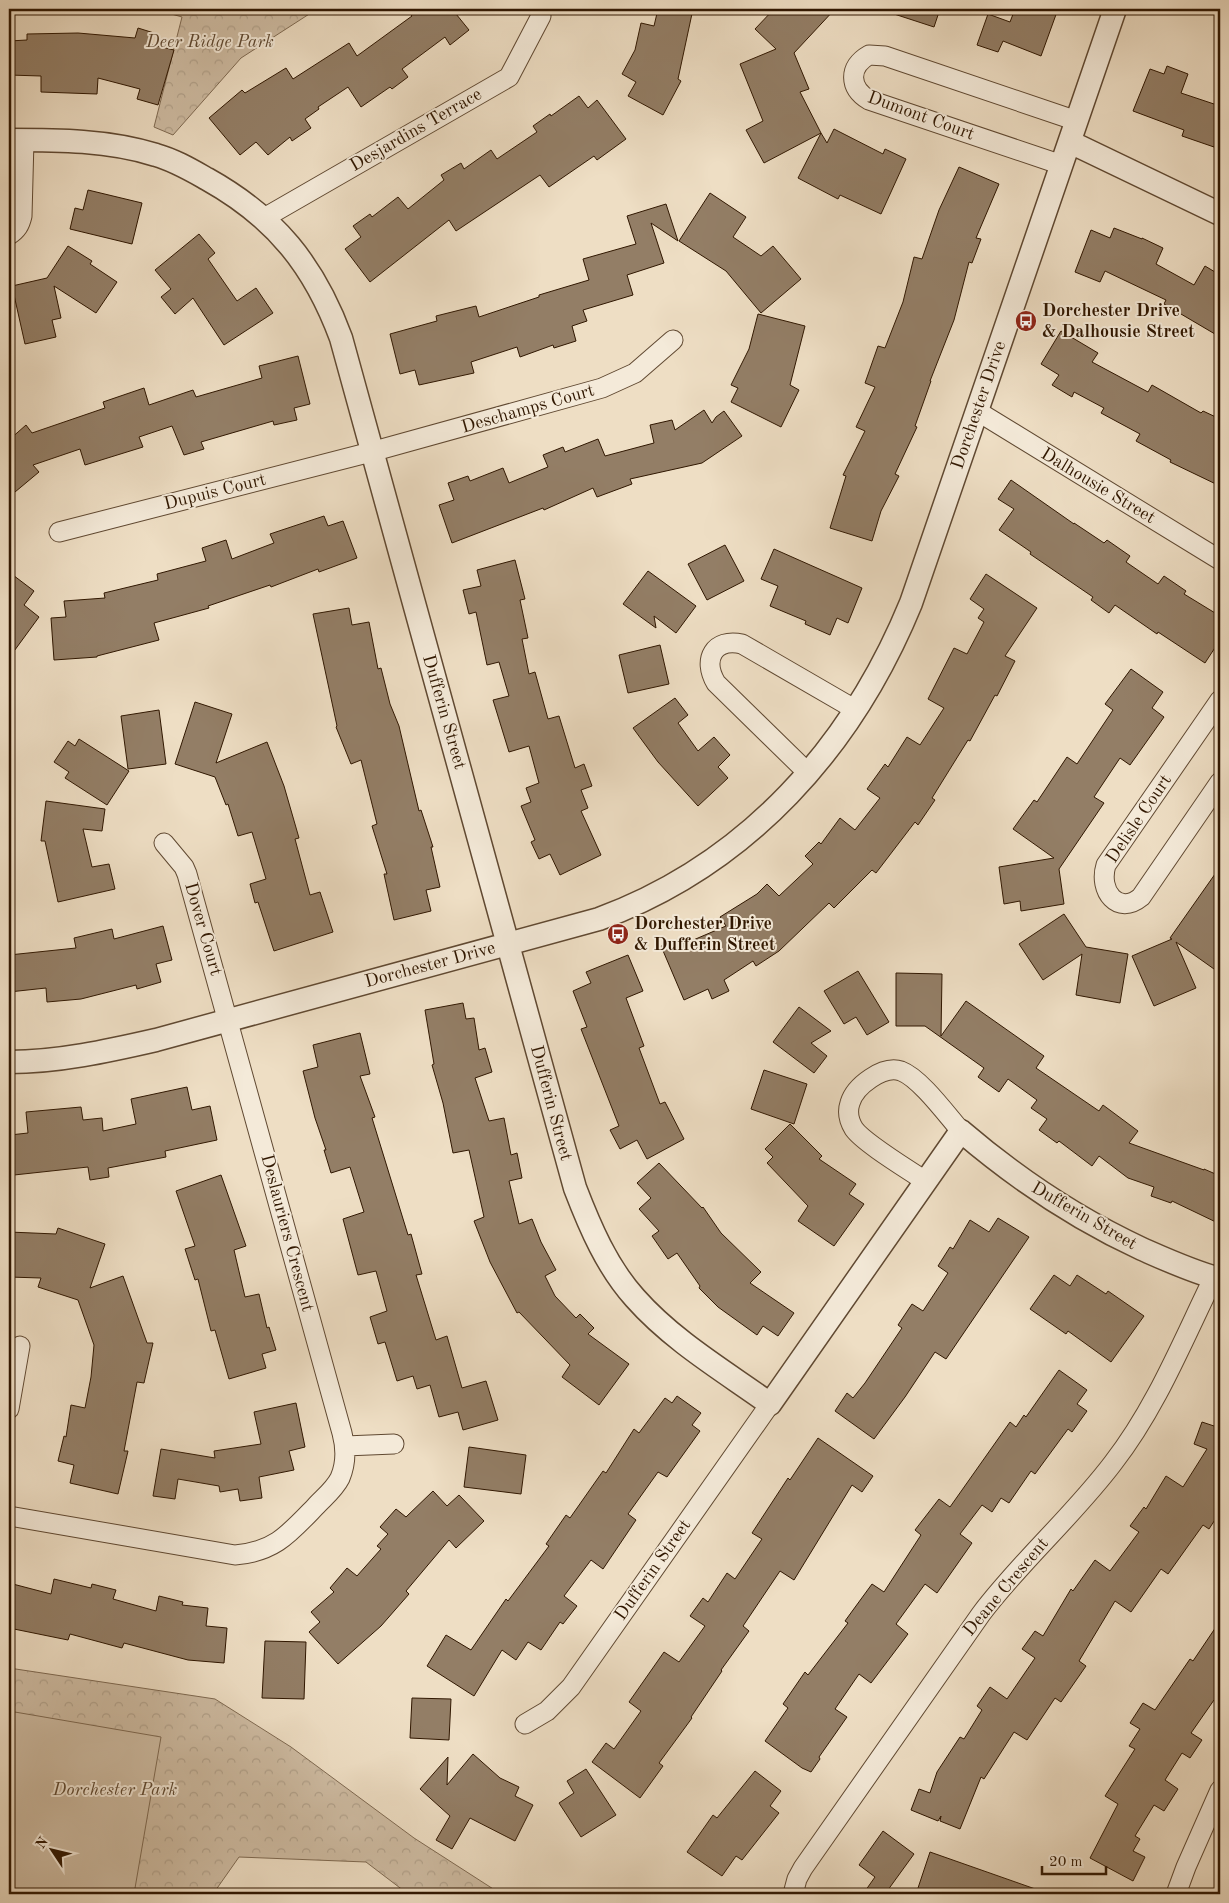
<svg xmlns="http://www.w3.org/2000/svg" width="1229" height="1903" font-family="'Old Standard TT',serif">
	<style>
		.park { fill: url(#park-crowns); stroke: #7f6a52 }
		.garden { fill: #cebca3; stroke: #7f6a52 }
		.building { fill: #937e66; stroke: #301701 }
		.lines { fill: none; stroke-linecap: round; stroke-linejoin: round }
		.minor-casing { stroke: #604932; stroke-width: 21 }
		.tertiary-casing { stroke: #604932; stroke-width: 25 }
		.minor { stroke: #f4ead9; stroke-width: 19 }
		.tertiary { stroke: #f4ead9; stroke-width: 22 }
		.labels { text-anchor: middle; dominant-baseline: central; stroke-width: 4; stroke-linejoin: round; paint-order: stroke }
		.park-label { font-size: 18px; font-style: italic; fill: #5f4932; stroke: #f4ead9 }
		.street-label { font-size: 18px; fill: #301701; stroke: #f4ead9 }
		.poi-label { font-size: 18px; font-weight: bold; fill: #301701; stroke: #f4ead9; text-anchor: start }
	</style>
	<defs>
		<pattern id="park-crowns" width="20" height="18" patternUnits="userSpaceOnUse" patternTransform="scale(1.25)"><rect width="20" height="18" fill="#cebca3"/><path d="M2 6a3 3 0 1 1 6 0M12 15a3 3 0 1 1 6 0" fill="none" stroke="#b1a18b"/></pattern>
	</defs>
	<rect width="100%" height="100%" fill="#eedec4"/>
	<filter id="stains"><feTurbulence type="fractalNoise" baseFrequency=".004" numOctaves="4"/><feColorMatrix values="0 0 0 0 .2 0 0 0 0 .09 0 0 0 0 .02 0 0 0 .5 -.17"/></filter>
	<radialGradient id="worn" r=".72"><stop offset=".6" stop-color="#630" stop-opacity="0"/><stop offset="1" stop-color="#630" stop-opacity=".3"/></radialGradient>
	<!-- park -->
	<path class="park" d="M154,9H317L241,58L173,135L154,127L182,17Z
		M9,1668L215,1699L291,1747L414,1838L501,1894H408L366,1862L239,1857L213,1894H9Z"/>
	<!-- garden -->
	<path class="garden" d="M9,1711L161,1737L134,1894H36L9,1889Z"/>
	<!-- building -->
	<path class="building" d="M406,9H452L469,30L450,45L445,37L402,69L408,77L392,89L390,87L361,107L348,87L318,107L319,109L305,119L311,128L292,141L290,137L268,155L256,142L240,155L209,118L242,90L245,93L286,68L293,79L349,43L357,56L412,16Z
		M658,9H693L678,79L681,81L663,115L628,96L636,82L622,74L635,50L641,23L654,26Z
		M774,9H835L794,53L809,89L800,92L821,133L764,163L746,130L763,121L740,64L776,49L755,29Z
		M888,9H940L934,27L888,12Z
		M1015,9H1058L1041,56L1003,41L998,52L977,45L988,14L1010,22Z
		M138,28L154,33L150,44L174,50L158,105L137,99L140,89L98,78L97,94L41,92V76L9,75V41L27,40V34L78,33L135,38Z
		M1167,66L1188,74L1181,93L1220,106V128L1214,147L1182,136L1184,130L1133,111L1150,69L1164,74Z
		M579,96L588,108L597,100L626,139L597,160L594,156L549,187L540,175L456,231L449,220L370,282L345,249L361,237L353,226L370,214L372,217L398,197L408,209L444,180L441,175L461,163L464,169L491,150L497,159L537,132L533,126L550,114L551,116Z
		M834,129L883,154L885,149L906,159L881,214L840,195L838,199L798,178L821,133L827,143Z
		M959,167L999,184L976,238L981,239L972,263L969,262L954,320L930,381H931L915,426L917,427L895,474L899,476L881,511L872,541L830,528L846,476L843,475L865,431L856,427L875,387L865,383L878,346L885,348L903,302L914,257L922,259L939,210Z
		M88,190L142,203L132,244L70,229L75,208L83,210Z
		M710,193L746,217L733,237L761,256L773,246L801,279L761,313L726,271L679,241Z
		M666,204L678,241L651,223L664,263L627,275L633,295L583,310L587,321L572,326L576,341L554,348L553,345L520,357L517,347L471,362L474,373L419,385L415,370L400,374L390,334L437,321L436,316L476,306L479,317L539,297V295L589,280L583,259L636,244L627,216Z
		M1114,228L1142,239V238L1163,248L1156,264L1194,285L1205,266L1220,275V337L1164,304L1166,300L1105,271L1100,282L1075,272L1091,230L1110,238Z
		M199,234L215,253L208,259L237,301L256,288L273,313L224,345L193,298L175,314L161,297L171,289L155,270Z
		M68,246L92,261L90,264L117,282L96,313L54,286L61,318L52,320L56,337L25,344L12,286L47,278Z
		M758,314L805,326L790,385L799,390L781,427L731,402L738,388L731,385L749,349Z
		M1061,331L1098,353L1092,362L1148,392L1152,385L1201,413L1203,411L1220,419V486L1170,462L1171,460L1136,441L1140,434L1101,413L1104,408L1074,392L1072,397L1052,385L1059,375L1041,364Z
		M298,356L310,404L294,408L297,420L274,425L273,421L201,442L204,449L184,455L172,426L139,437L143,447L85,465L80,449L33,465L39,472L9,497V440L26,425L32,433L105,408L103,402L144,388L149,405L193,390L196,397L262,378L259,366Z
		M704,410L712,423L716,417L724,411L742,436L702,463L630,479L632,484L597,497L593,488L544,510L543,508L452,543L439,505L454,500L448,483L468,476L470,481L503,468L509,483L548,467L543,455L563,447L565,452L598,439L605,456L654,443L650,425L672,420L675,430Z
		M1011,480L1074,524V523L1104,543L1107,540L1130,556L1126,562L1158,584L1164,576L1186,591L1184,594L1220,616V640L1205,663L1158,632L1157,634L1115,605L1109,613L1091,600L1093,597L1030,554L1031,552L999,530L1014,509L998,499Z
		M324,516L328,526L343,521L357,558L319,572L318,569L271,587L270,585L208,606L209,608L154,623L159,640L97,656V657L54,660L51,618L66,617L64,601L105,598L104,593L158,580L157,574L206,561L202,548L226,540L232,559L274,543L270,534Z
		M725,545L744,581L707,600L688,564Z
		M774,549L862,588L848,623L837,618L830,635L805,624L806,621L770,606L778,586L761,579Z
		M515,560L525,599L520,600L528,638L522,639L529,674L535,672L548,719L559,716L575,768L584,764L592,786L581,790L588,808L581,811L601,855L560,875L550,854L539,859L531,842L535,840L521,806L531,802L526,788L539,783L529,746L509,752L493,700L509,696L499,662L487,665L476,612L469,614L463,590L481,586L477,570Z
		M648,571L696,606L676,633L654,616L656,628L623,604Z
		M9,572L34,591L24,605L39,617L9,658Z
		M986,574L1037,608L1005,656L1015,661L997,696L995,695L970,741L968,740L932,798L935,800L918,825L915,822L876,873L872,870L834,908L829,903L779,951L756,966L753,961L724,980L729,991L712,999L708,989L684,1000L661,946L682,938L684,944L726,926L720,917L757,894L767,884L779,896L813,864L805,856L819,842L821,844L840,818L855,830L880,798L867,789L885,764L888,767L907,737L920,745L944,708L928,699L954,648L967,654L984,622L978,618L984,609L970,599Z
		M349,608L352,625L369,622L378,669L381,668L390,704L399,726L419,811L421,810L433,847H431L440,887L426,890L431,911L394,920L384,874H387L372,826L377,824L361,760L351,764L336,727L337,726L313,614Z
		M660,645L669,684L628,693L619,655Z
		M1131,669L1163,692L1152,708L1164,717L1130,765L1120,758L1094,797L1104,803L1059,869L1064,904L1021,911L1020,901L1004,904L999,867L1054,858L1013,829L1034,800L1037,802L1067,757L1077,764L1113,710L1105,704Z
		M675,698L688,715L678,723L698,751L714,737L730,755L718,767L728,778L698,806L658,762L633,728Z
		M195,702L232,714L216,763L267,742L284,786L299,838L295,839L310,895L320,892L333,932L274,951L258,902L255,903L250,884L266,879L252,832L238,836L228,804L226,805L215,777L175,764Z
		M159,710L166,764L128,769L121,716Z
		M79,739L129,771L107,805L65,778L69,772L54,762L68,741L75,746Z
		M46,801L105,809L102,831L83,829L92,867L109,864L115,889L58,902L45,841H41Z
		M1220,867V960L1214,969L1176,942L1196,988L1154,1006L1132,956L1172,939L1170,938Z
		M1064,914L1086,947L1128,954L1120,1003L1076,995L1082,954L1043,980L1019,944Z
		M163,926L172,960L156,964L161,982L137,989L136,985L81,999L47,1002L46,988L9,992V955L76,948L74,938L112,929L114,939Z
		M628,955L643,991L626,998L644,1046L639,1048L660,1104L665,1102L684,1139L647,1159L637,1140L620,1149L610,1130L619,1126L581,1029L587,1027L573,991L591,983L586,972Z
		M858,971L889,1022L867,1035L856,1017L844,1024L824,991Z
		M896,973L942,974L941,1036L966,1001L1044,1056L1036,1068L1099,1111L1103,1105L1138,1131L1129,1143L1204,1170V1169L1220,1176V1224L1172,1201L1171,1203L1151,1196L1154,1187L1128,1178L1099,1156L1092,1166L1059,1141L1057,1143L1039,1130L1047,1119L1031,1108L1037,1100L1008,1079L999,1092L978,1077L984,1068L925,1026H896Z
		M463,1003L466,1019L474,1018L479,1050L485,1048L492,1072L475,1078L489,1121L504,1118L511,1155L517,1153L522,1178L509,1181L519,1224L532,1219L541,1242L556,1270L545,1276L555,1296L576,1318L580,1314L594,1328L588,1334L629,1364L599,1405L562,1377L570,1365L519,1312L517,1313L490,1262L474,1221L484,1217L469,1150L453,1153L443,1103L432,1065L434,1064L425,1010Z
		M799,1007L831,1031L811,1043L827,1056L814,1073L773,1042Z
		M360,1033L370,1074L360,1076L375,1117L372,1118L408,1235L411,1234L422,1274L416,1275L436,1340L447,1336L462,1388L486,1381L498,1420L463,1430L458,1412L439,1417L430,1385L417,1389L413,1376L397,1381L385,1342L378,1344L370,1317L387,1311L376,1271L358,1275L343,1219L364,1212L350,1167L331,1173L324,1150H326L315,1118L303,1071L318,1067L313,1045Z
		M764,1070L807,1084L794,1124L751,1109Z
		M187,1087L192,1110L210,1106L217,1140L165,1151L166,1157L108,1168L109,1177L90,1180L88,1167L14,1175L10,1135L28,1133L26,1112L81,1107L83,1120L102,1118L103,1131L136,1124L131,1099Z
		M790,1124L822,1156L819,1159L856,1184L849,1194L864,1204L834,1246L798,1221L808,1206L767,1163L773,1157L765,1149Z
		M659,1163L702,1208L703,1207L721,1233L761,1272L750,1283L794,1313L778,1336L763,1326L757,1335L718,1307L699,1288L700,1286L677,1253L668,1259L652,1236L659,1231L639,1209L651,1198L637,1183Z
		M221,1175L246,1246L234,1250L245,1297L259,1294L267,1328L269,1327L276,1350L262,1354L266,1368L229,1379L215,1330L211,1331L198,1279L195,1280L185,1249L195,1246L176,1191Z
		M998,1218L1029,1237L946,1359L935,1352L905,1397L874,1439L835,1411L847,1393L853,1398L865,1383L902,1328L898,1325L912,1304L923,1311L948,1273L938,1266L950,1247L953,1249L970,1220L989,1232Z
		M58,1228L105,1244L90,1288L123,1276L147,1343H153L144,1383L137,1382L124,1451H128L118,1494L70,1483L74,1465L58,1461L64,1436L66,1437L71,1405L85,1408L91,1377L94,1345L78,1300L38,1287L41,1278L9,1277V1232L56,1234Z
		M1054,1275L1070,1286L1077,1275L1106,1294L1108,1291L1144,1316L1111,1362L1068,1331L1066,1334L1030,1309Z
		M1059,1370L1087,1390L1077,1404L1087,1411L1072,1432L1068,1429L1035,1474L1031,1471L1009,1503L1001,1498L992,1512L982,1505L960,1534L972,1543L937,1593L925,1584L896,1624L908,1634L871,1683L859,1674L835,1709L847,1717L819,1757L820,1759L811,1772L802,1768L765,1741L788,1708L783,1704L805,1672L808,1675L848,1623L845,1621L872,1584L884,1592L921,1535L915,1530L939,1499L950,1507L1010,1422L1016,1427L1024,1415L1026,1417Z
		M677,1396L701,1413L692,1425L700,1431L667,1477L658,1472L628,1514L636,1520L603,1569L591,1560L564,1596L577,1606L563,1624L560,1622L541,1650L528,1642L516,1660L502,1650L474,1696L427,1666L446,1635L471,1650L506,1599L508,1601L549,1546L546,1544L566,1515L570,1518L603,1471L606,1473L634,1429L639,1433L665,1398L672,1403Z
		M296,1403L305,1447L289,1451L294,1470L259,1477L262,1498L240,1501L238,1489L220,1492L219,1486L178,1479L175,1499L153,1496L161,1449L215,1458L214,1451L261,1444L254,1412Z
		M1202,1422L1220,1428V1512L1209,1529L1203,1525L1168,1574L1161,1569L1131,1612L1115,1601L1079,1661L1086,1666L1061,1702L1055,1698L1027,1740L1014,1732L984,1779L981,1777L960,1829L940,1821L941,1816L938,1821L911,1810L919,1789L930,1793L937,1772L960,1737L964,1739L982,1710L977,1706L990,1687L1007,1699L1035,1658L1022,1649L1035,1631L1043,1636L1071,1589L1073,1591L1095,1560L1110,1571L1139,1532L1130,1526L1144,1507L1146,1509L1166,1476L1183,1487L1207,1449L1194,1444Z
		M818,1438L873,1476L862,1492L852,1485L794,1580L780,1571L743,1626L749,1631L721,1670L722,1671L691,1717L692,1718L659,1763L663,1766L640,1798L592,1762L606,1743L614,1749L641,1711L629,1702L664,1652L679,1662L705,1626L690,1616L703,1598L708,1602L727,1573L735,1579L762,1539L752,1533L788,1478L790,1480Z
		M469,1447L526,1455L521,1494L464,1487Z
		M433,1491L447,1506L459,1495L484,1521L456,1548L449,1540L406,1591L409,1594L381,1626L338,1664L309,1632L320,1622L311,1612L334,1592L330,1588L347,1568L357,1576L381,1549L377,1546L388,1534L380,1527L396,1509L406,1517Z
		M54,1579L91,1588L92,1584L116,1590L113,1599L156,1611L159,1596L183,1602L182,1605L208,1608L206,1626L227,1628L224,1663L188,1660L124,1643L122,1648L70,1634L68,1640L9,1628V1583L51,1594Z
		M1220,1621V1705L1214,1700L1191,1733L1202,1740L1190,1758L1182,1753L1165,1780L1178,1789L1164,1811L1154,1805L1135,1836L1140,1839L1133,1851L1145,1857L1133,1881L1090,1858L1118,1804L1105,1796L1135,1749L1129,1746L1140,1729L1130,1723L1143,1703L1155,1710L1190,1659L1193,1661Z
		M265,1641L306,1642L304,1699L262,1698Z
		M412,1698L451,1699L449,1740L410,1738Z
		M473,1754L500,1778L519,1787L515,1796L533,1805L515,1841L470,1818L452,1849L436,1840L450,1816L420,1789L448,1757L447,1785Z
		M586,1769L616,1815L581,1837L559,1803L574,1793L567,1781Z
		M755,1771L781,1791L770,1806L779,1813L742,1860L736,1856L722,1876L687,1852L713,1815L717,1818Z
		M883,1831L914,1854L885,1894H863L875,1877L859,1865Z
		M930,1852L1041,1891V1894H916Z"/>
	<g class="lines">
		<!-- minor casing -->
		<g class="minor-casing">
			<path id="minor" d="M1062,165L869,100C849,88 848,67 869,55L885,56L1077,121
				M264,218L509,77L541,16
				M9,235C17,230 20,225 22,216L24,140
				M977,411L1220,560
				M59,532L371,452L602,388L635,373L673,340
				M1220,700L1106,865C1098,891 1118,916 1141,897L1220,782
				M808,773L716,683C702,659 714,638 742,644L856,710
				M925,1181C909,1170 864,1143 854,1129C849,1121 847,1112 850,1103C855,1086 883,1065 901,1071C920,1078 947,1115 961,1131
				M9,1409L20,1346
				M345,1446L394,1444
				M9,1516L235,1555C274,1552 289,1534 315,1507C323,1498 334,1490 340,1478C346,1464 346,1448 342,1433L187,874L184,867L164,843
				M525,1724L547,1711L571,1687L770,1404
				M793,1894L797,1879L803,1868L981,1614C1021,1561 1073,1516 1113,1463C1156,1408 1183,1340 1214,1277
				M1176,1894L1186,1867L1220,1790"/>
		</g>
		<!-- tertiary casing -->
		<g class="tertiary-casing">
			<path id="tertiary" d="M9,140C57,140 109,140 156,155C174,160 191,170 207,179C275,217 314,265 341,338L575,1188C590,1227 607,1267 635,1298C673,1341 724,1371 770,1404L961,1131C1017,1179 1075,1218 1142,1249C1167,1260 1193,1272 1220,1279
				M1070,142L1220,214
				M9,1062C58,1062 108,1051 156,1040L599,919C748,864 852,747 911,603L1115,9"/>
		</g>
		<!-- minor -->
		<use href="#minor" class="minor"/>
		<!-- tertiary -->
		<use href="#tertiary" class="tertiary"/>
	</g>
	<!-- icons -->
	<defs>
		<g id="bus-disc" transform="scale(1.125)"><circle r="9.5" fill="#8f2418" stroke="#f4ead9"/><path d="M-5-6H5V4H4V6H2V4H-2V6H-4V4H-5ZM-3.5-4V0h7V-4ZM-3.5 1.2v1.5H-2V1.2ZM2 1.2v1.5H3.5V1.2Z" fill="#fff"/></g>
	</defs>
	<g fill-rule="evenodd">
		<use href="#bus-disc" x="1026" y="321"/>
		<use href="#bus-disc" x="618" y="934"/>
	</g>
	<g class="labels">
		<!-- park labels -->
		<g class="park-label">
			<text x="210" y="42">Deer Ridge Park</text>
			<text x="115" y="1790">Dorchester Park</text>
		</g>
		<!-- street labels -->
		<g class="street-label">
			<text transform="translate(921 116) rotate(20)">Dumont Court</text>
			<text transform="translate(416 130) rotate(-30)">Desjardins Terrace</text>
			<text transform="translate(979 405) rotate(-71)">Dorchester Drive</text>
			<text transform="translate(528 409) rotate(-16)">Deschamps Court</text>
			<text transform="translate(1098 486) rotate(31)">Dalhousie Street</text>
			<text transform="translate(215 492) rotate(-14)">Dupuis Court</text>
			<text transform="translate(444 712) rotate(74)">Dufferin Street</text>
			<text transform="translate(1139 819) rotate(-56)">Delisle Court</text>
			<text transform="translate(203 929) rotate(74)">Dover Court</text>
			<text transform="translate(430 965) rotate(-15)">Dorchester Drive</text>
			<text transform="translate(551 1103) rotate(75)">Dufferin Street</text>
			<text transform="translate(1084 1216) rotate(30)">Dufferin Street</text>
			<text transform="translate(287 1233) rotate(75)">Deslauriers Crescent</text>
			<text transform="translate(653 1570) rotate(-55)">Dufferin Street</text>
			<text transform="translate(1006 1587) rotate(-50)">Deane Crescent</text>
		</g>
		<!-- poi labels -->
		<g class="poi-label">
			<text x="1042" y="311">Dorchester Drive<tspan x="1042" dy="21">&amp; Dalhousie Street</tspan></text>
			<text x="634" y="924">Dorchester Drive<tspan x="634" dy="21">&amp; Dufferin Street</tspan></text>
		</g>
	</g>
	<!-- margin -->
	<rect width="1229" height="1903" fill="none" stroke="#eedec4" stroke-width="30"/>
	<rect x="10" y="10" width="1209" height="1883" fill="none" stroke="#301701" stroke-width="2.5"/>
	<rect x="15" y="15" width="1199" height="1873" fill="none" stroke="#301701"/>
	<!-- north arrow -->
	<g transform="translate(52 1850) rotate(305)" stroke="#f4ead9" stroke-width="4" paint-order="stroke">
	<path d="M0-4L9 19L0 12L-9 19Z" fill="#301701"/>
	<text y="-8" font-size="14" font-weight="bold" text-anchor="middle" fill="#301701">N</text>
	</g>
	<!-- scale -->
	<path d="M1042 1866v8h64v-8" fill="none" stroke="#301701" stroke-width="2.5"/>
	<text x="1049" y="1866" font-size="15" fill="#301701" stroke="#f4ead9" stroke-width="4" paint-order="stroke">20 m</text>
	<rect width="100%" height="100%" filter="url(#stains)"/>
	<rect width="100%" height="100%" fill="url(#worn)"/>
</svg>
